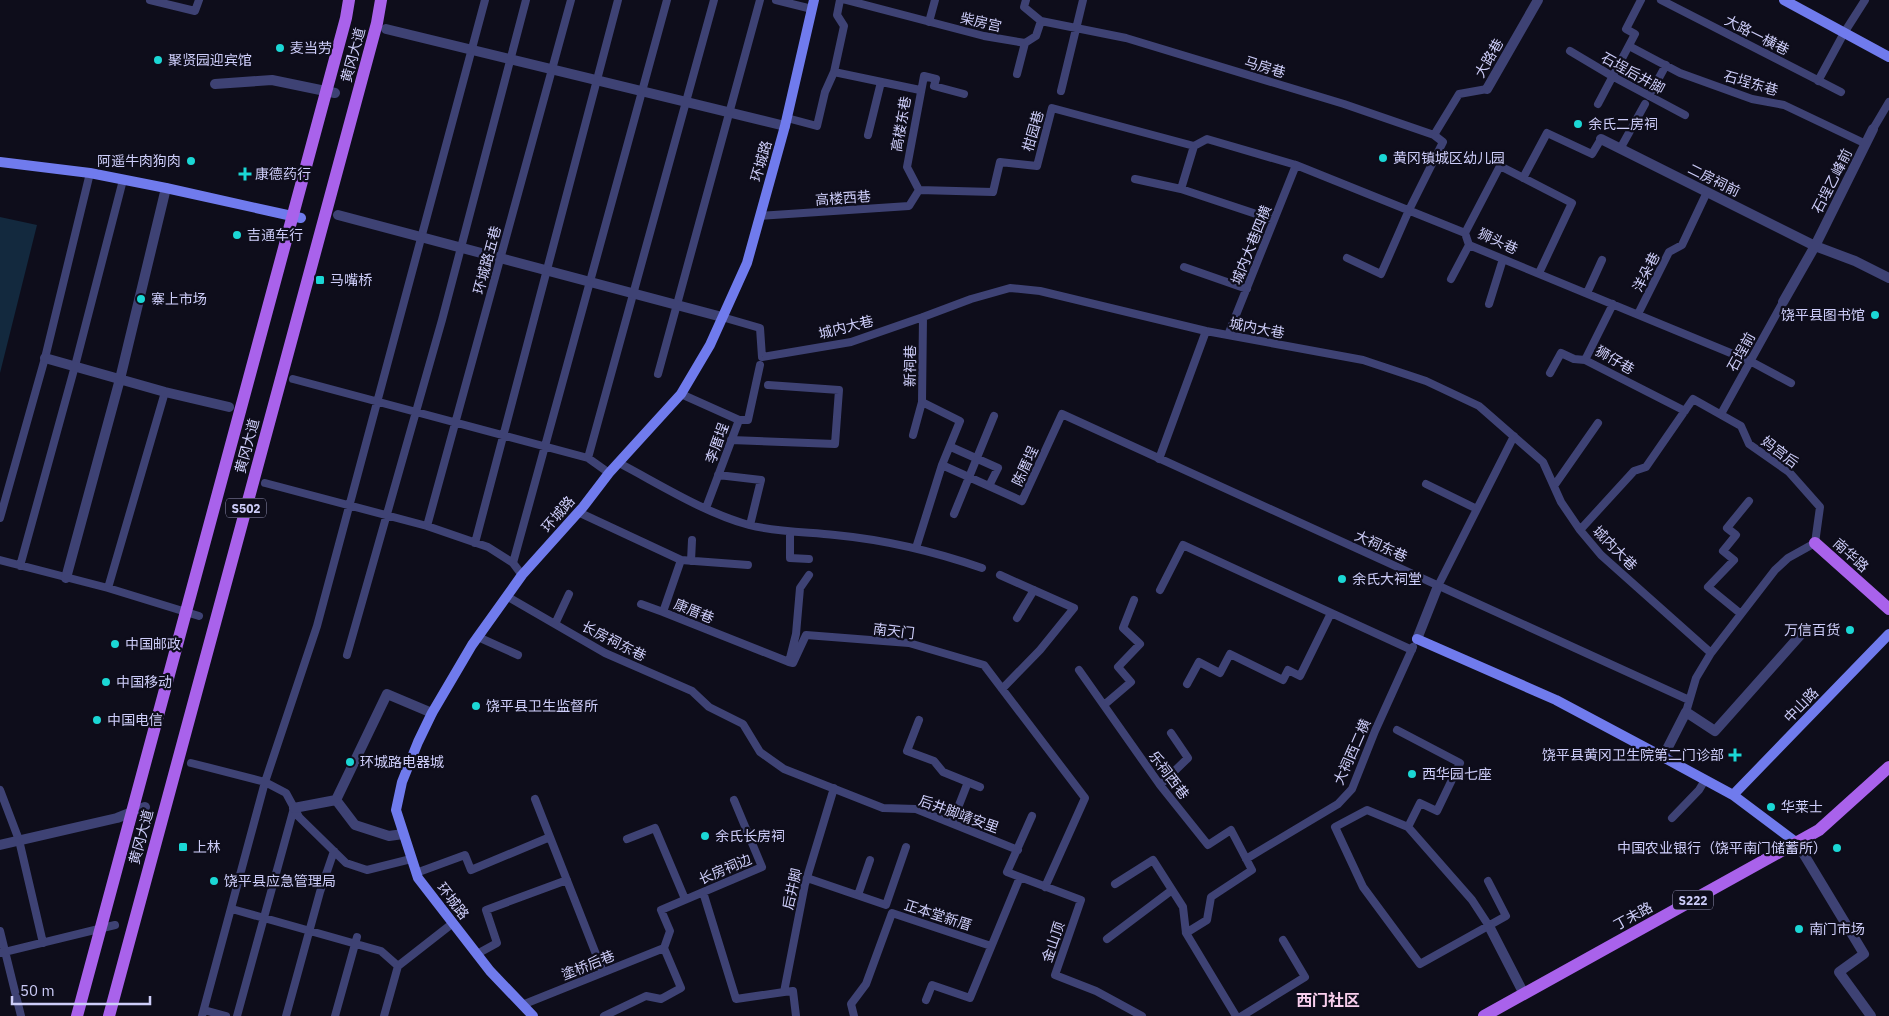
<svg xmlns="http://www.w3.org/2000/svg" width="1889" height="1016" font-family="'IBM Plex Sans','Noto Sans SC',sans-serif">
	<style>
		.water { fill: #13293e }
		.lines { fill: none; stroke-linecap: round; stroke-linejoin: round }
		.lane { stroke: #3e4274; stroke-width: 8 }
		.street { stroke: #3e4274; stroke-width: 10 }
		.secondary { stroke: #707bed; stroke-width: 10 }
		.primary { stroke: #a962eb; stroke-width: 12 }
		.poi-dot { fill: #1bd7d5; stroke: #0e0d1b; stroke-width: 2 }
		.labels { text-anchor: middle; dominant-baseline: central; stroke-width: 4.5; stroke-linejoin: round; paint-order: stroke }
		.shield { fill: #0e0d1b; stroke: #9493b6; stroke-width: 1 }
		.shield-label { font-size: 12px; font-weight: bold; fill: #cdcdf9 }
		.street-label { font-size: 14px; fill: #cdcdf9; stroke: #0e0d1b }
		.poi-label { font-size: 14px; fill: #cdcdf9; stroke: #0e0d1b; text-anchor: start }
		.quarter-label { font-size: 16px; font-weight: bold; fill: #f9cfee; stroke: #0e0d1b }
	</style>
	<rect width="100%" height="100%" fill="#0e0d1b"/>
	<!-- water -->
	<path class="water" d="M0,217L37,225L0,373Z"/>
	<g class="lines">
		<!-- lane -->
		<path class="lane" d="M150,0L195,11L199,0
			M776,0L812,9
			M846,0L984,36L1025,43
			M1026,0L1024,7L1041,21
			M1661,0L1841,92
			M929,22L935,0
			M1025,43L1036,36L1041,21L1126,38L1344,104L1434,135L1443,142L1409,210L1381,274L1347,258
			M1629,46L1680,73L1752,99L1784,105L1866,144
			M1570,51L1612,76L1685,115
			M834,72L920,90
			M1017,74L1025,43
			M1818,81L1844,33L1865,0
			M1061,91L1083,0
			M1649,96L1666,65
			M1598,104L1635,34L1626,29L1641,0
			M787,118L817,126L825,92L834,72L844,26L837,15L840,0
			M1873,129L1889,102
			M868,135L881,82
			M1434,135L1459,94L1487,89
			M1194,146L1207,139L1296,165L1465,233L1469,245L1750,361L1791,383
			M1620,149L1645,104
			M1523,178L1547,133L1592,154L1601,139
			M1135,179L1181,189L1274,220
			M1181,189L1194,146
			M919,190L993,192L1000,162L1037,166L1052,108L1194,146
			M919,190L907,167L924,76L936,79L934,86L964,94
			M760,216L909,206L919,190
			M1465,233L1500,166L1572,203L1539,273
			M1184,267L1247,289
			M1451,279L1469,245
			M1587,293L1602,260
			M1489,304L1503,259
			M1613,304L1585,360L1685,411
			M1638,314L1669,252L1682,245L1707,192
			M722,317L760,328L762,357L851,342L923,317L971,299L1010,288L1040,291L1206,331L1363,360L1426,381L1479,406L1543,462L1561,502L1580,530L1601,555L1711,653
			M1228,335L1296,165
			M1550,373L1561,353L1574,359L1585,360
			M658,374L760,0
			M293,379L588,458L609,473
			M681,394L739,420
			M1721,414L1783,302
			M913,435L922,402
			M731,440L835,444L839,390L768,385
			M951,447L998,468L989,486
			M588,458L714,0
			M1159,459L1206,331
			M619,463C661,485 703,512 749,525C776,532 806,532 835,535C887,540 933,551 982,568
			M942,465L1022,501L1062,414L1689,700
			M718,475L761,480L750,525
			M265,483L427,526L488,547L513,563L522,575
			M1426,484L1477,509
			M1554,486L1598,423
			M706,508L739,420H748L760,365
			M578,512L681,560L663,612L789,662L796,634L800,588L809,575
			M954,514L994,416
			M0,518L45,358L90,173
			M427,526L571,0
			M1580,530L1634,471L1646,467L1693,399L1741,426L1749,444L1789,472L1820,507L1815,543L1788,558L1775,570L1711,653L1696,678L1686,712
			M790,532V558L809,559
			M475,543L618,0
			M916,548L942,465L960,421L922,402L923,317
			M0,560L108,588L199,616
			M681,560L748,565
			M691,561L692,540
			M513,563L667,0
			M20,566L75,366L123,180
			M1000,575L1074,608L1040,650L1002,689
			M1438,586L1514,436
			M108,588L165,392
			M1160,590L1183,545L1412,650
			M508,597L605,653L692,691L709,707L743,724L760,752L784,769L883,808L916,809L1018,850
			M641,604L663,612
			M1741,614L1708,587L1734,560L1723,551L1736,535L1727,528L1749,501
			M1017,618L1034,590
			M555,624L569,594
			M478,637L518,655
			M347,655L442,320L526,0
			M789,662L793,663L806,635L909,643L984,665L1085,798L1045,887
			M1079,670L1160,785L1208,845L1231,830L1252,870L1211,897L1207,920L1186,933
			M1187,684L1199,662L1220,673L1230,654L1283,680L1288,670L1300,676L1331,613
			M1104,705L1131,682L1118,667L1140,644L1123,628L1134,600
			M919,720L907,751L934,761L943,772L980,787
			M1397,730L1460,763L1437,811L1420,803L1408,827
			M191,763L265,782L286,793L299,817L346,863L367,870L411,859
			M1160,785L1188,758L1171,733
			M0,790L19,840L43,943
			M535,799L603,972
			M1032,816L1007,872L1081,900L1055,975L1096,991L1142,1016
			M1672,818L1699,790L1705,780
			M952,823L968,782
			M627,839L655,828L685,899
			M1246,859L1338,804L1352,789L1375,731L1413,647
			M416,873L465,855L471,870L550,837
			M807,878L886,905L906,847
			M1488,881L1506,916L1420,964L1363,887L1335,827L1367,810L1408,827L1472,900L1489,926
			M1115,884L1153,860L1183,907L1186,933L1236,1016
			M703,892L736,999L784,992L805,884L834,788
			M858,895L870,860
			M232,909L381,951L398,966
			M0,931L21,1016
			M1107,939L1172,890
			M664,948L670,931L661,910L762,867L734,800
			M0,953L115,925
			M477,954L497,943L486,910L567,880
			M784,992L793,991L796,1016
			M926,1000L932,985L970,998L1020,877
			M522,1005L664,948
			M204,1010L226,1016
			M202,1016L265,782L317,626L485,0
			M237,1016L294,808
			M286,1016L320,892L334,851
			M335,1016L357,937
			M384,1016L398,966L453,923
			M604,1016L646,996L661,999L681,988L664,948
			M854,1016L851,1004L866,984L892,913L991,946
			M1242,1016L1305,977L1283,940"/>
		<!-- street -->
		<path class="street" d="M386,29L785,126
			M215,84L272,80L335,93
			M1487,89L1538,0
			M1601,139L1815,246L1855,261L1889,278
			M338,215L722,317
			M1783,302L1815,246L1873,129
			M45,358L165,392L229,407
			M66,578L120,379L166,188
			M1417,639L1438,586
			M1663,757L1686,712L1715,731L1804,631
			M336,800L355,825L389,836L403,834
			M294,808L336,800L387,694L432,713
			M1797,843L1864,954L1839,972L1871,1016
			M0,845L117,818L145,807
			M1489,926L1524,994"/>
		<!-- secondary -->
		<path class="secondary" d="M1784,0L1889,57
			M0,162L90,173L166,188L301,218
			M1417,639L1556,700L1663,757L1733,795L1797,843
			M1733,795L1889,634
			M533,1016L490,971L418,878L396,810L402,782L418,742L432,713L472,645L522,575L583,507L609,473L681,394L710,345L747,263L785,126L814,0"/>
		<!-- primary -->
		<path class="primary" d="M1815,543L1889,609
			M77,1016L346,18L349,0
			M109,1016L377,23L381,0
			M1484,1016L1819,830L1889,767"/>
	</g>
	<!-- markers -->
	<g class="poi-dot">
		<circle cx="280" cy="48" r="5"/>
		<circle cx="158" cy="60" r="5"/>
		<circle cx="1578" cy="124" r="5"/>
		<circle cx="1383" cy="158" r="5"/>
		<circle cx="191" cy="161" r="5"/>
		<path d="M242.5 166.5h5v5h5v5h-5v5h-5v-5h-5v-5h5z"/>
		<circle cx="237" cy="235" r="5"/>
		<rect x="315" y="275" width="10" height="10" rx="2.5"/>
		<circle cx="141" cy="299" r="5"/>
		<circle cx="1875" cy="315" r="5"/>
		<circle cx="1342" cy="579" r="5"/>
		<circle cx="1850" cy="630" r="5"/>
		<circle cx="115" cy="644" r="5"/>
		<circle cx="106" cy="682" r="5"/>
		<circle cx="476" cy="706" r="5"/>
		<circle cx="97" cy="720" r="5"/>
		<path d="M1732.5 747.5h5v5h5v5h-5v5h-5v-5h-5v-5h5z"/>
		<circle cx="350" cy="762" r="5"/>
		<circle cx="1412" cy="774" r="5"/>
		<circle cx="1771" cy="807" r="5"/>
		<circle cx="705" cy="836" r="5"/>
		<rect x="178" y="842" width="10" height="10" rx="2.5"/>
		<circle cx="1837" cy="848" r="5"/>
		<circle cx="214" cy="881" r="5"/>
		<circle cx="1799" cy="929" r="5"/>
	</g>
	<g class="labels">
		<!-- shield labels -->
		<g class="shield">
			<rect x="226" y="498.5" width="40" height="19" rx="4"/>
			<rect x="1673" y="890.5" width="40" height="19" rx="4"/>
		</g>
		<g class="shield-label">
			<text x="246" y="508">S502</text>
			<text x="1693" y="900">S222</text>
		</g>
		<!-- street labels -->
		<g class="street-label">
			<text transform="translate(981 22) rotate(13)">柴房宫</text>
			<text transform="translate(1757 35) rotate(27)">大路一横巷</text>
			<text transform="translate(353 55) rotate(-75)">黄冈大道</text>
			<text transform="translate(1489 58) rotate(-60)">大路巷</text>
			<text transform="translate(1265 67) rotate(17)">马房巷</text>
			<text transform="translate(1633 73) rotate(29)">石埕后井脚</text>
			<text transform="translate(1751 83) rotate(16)">石埕东巷</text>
			<text transform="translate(901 124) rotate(-80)">高楼东巷</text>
			<text transform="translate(1033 131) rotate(-74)">柑园巷</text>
			<text transform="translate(761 161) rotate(-74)">环城路</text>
			<text transform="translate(1714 180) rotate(26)">二房祠前</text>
			<text transform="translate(1832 181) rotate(-63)">石埕乙峰前</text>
			<text transform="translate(843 198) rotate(-4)">高楼西巷</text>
			<text transform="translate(1498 241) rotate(25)">狮头巷</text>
			<text transform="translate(1251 245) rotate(-68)">城内大巷四横</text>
			<text transform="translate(487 260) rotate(-75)">环城路五巷</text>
			<text transform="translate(1646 272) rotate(-63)">洋朵巷</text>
			<text transform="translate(846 327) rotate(-14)">城内大巷</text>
			<text transform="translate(1257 328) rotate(11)">城内大巷</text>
			<text transform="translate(1741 352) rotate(-61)">石埕前</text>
			<text transform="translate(1615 360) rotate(30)">狮仔巷</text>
			<text transform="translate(910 366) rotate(-89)">新祠巷</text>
			<text transform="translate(717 443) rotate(-70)">李厝埕</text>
			<text transform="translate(247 446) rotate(-75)">黄冈大道</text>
			<text transform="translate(1780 452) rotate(37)">妈宫后</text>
			<text transform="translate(1025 466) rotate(-65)">陈厝埕</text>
			<text transform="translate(558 514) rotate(-49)">环城路</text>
			<text transform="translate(1381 546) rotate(24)">大祠东巷</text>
			<text transform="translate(1615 548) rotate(45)">城内大巷</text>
			<text transform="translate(1851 555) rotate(42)">南华路</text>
			<text transform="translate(694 611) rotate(22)">康厝巷</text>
			<text transform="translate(894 631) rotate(7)">南天门</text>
			<text transform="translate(614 641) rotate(27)">长房祠东巷</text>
			<text transform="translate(1801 705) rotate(-46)">中山路</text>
			<text transform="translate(1352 752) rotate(-66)">大祠西二横</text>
			<text transform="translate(1169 775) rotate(53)">乐祠西巷</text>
			<text transform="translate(959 814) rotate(20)">后井脚靖安里</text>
			<text transform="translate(141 837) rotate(-75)">黄冈大道</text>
			<text transform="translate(725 869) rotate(-23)">长房祠边</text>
			<text transform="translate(792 889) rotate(-77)">后井脚</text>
			<text transform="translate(453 901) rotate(52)">环城路</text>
			<text transform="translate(938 915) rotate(18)">正本堂新厝</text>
			<text transform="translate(1633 916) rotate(-29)">丁未路</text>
			<text transform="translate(1053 942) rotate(-71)">金山顶</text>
			<text transform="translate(588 965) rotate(-22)">塗桥后巷</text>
		</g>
		<!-- poi labels -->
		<g class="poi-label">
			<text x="290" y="48">麦当劳</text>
			<text x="168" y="60">聚贤园迎宾馆</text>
			<text x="1588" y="124">余氏二房祠</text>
			<text x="1393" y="158">黄冈镇城区幼儿园</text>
			<text x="181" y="161" text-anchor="end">阿遥牛肉狗肉</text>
			<text x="255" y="174">康德药行</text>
			<text x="247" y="235">吉通车行</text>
			<text x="330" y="280">马嘴桥</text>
			<text x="151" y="299">寨上市场</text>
			<text x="1865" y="315" text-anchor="end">饶平县图书馆</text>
			<text x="1352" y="579">余氏大祠堂</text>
			<text x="1840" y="630" text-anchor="end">万信百货</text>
			<text x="125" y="644">中国邮政</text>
			<text x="116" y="682">中国移动</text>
			<text x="486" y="706">饶平县卫生监督所</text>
			<text x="107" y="720">中国电信</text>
			<text x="1724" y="755" text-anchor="end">饶平县黄冈卫生院第二门诊部</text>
			<text x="360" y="762">环城路电器城</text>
			<text x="1422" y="774">西华园七座</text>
			<text x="1781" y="807">华莱士</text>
			<text x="715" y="836">余氏长房祠</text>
			<text x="193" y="847">上林</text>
			<text x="1827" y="848" text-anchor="end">中国农业银行（饶平南门储蓄所）</text>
			<text x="224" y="881">饶平县应急管理局</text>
			<text x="1809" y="929">南门市场</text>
		</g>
		<!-- quarter labels -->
		<g class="quarter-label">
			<text x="1328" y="1000">西门社区</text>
		</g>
	</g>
	<!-- scale -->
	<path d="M12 996v8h138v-8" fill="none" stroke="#cdcdf9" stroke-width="2.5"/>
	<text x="20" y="996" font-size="15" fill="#cdcdf9" stroke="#0e0d1b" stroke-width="4" paint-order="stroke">50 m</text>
</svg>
